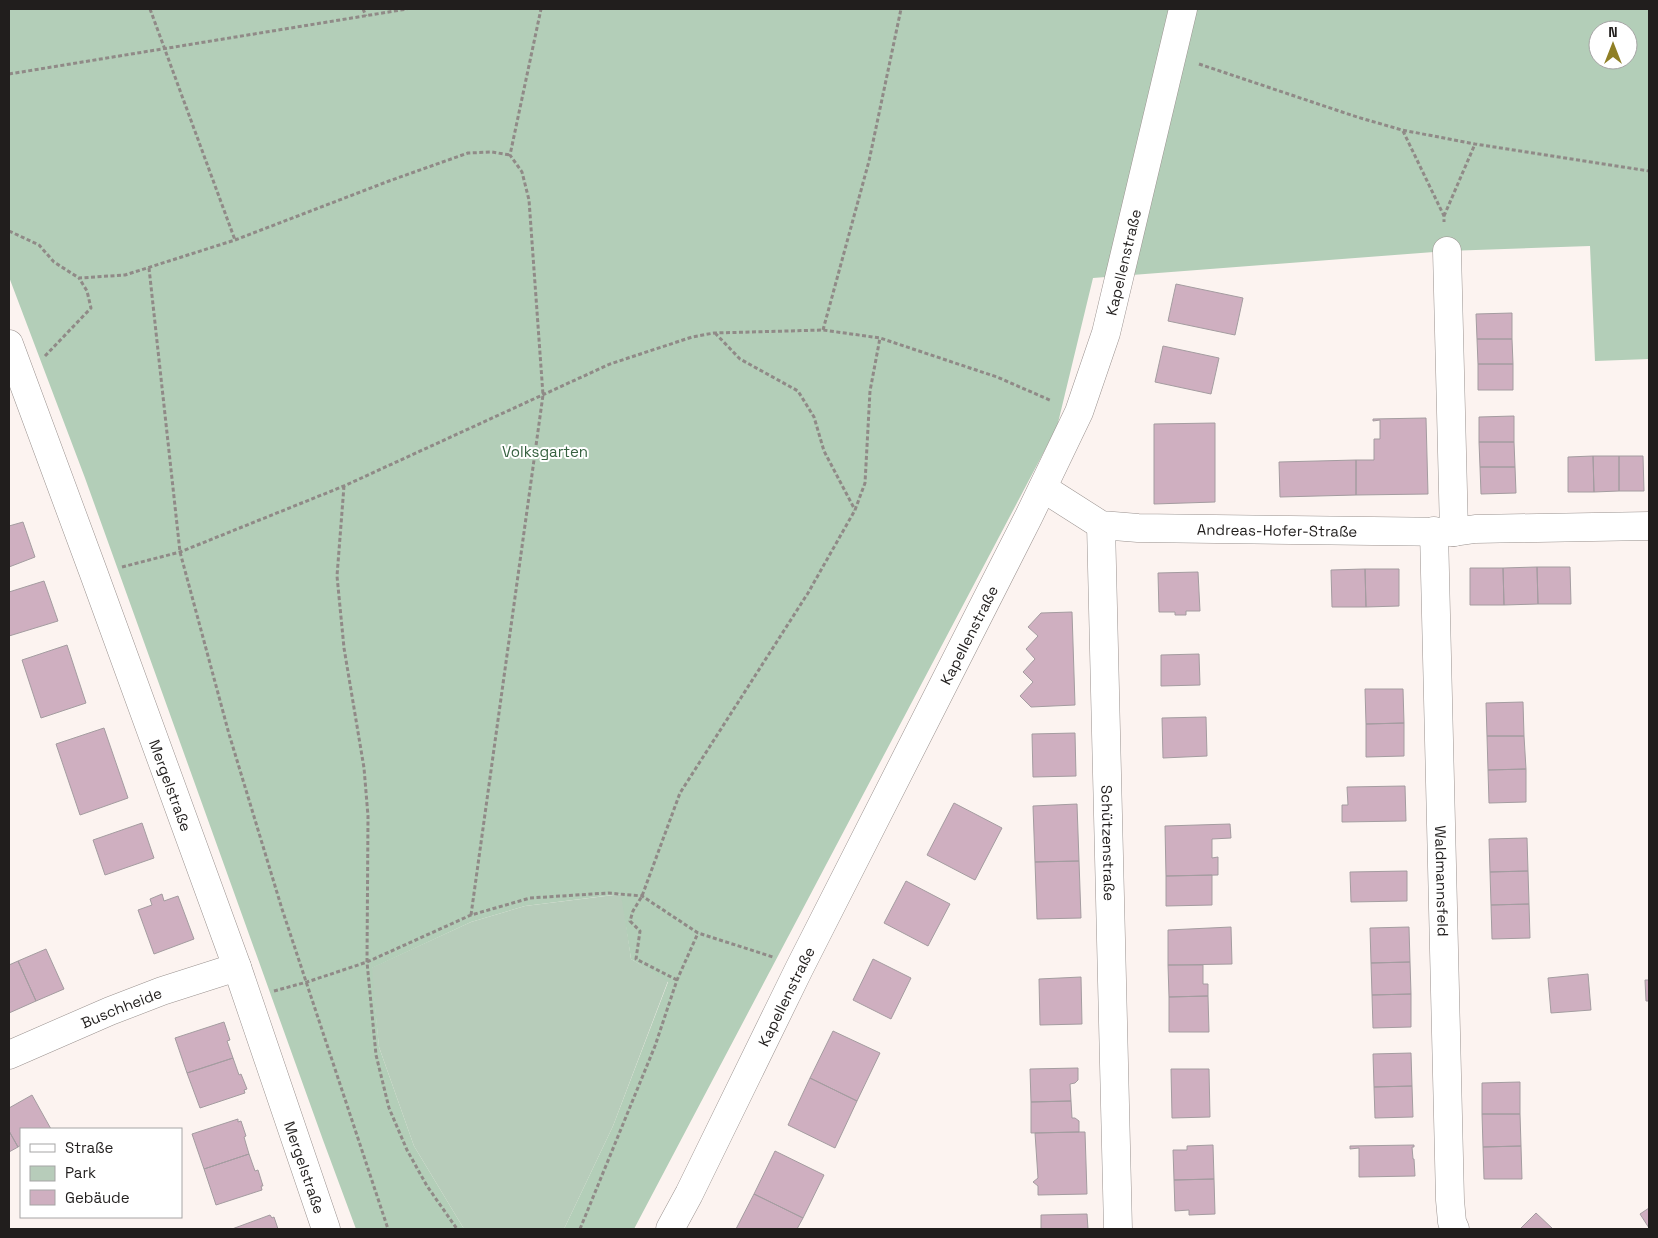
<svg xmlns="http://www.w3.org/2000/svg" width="1658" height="1238" font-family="'Space Grotesk',sans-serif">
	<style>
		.green { fill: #b7ccba }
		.forest { fill: #b3ceb8; fill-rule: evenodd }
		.building { fill: #cfafc0; stroke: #a49ca0 }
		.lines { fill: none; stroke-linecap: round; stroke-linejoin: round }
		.street-casing { stroke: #9a928f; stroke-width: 29 }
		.secondary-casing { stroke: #9a928f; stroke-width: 29 }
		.path { stroke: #908a87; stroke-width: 3; stroke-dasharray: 4 2.5; stroke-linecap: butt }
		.street { stroke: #fff; stroke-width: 28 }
		.secondary { stroke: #fff; stroke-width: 28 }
		.labels { text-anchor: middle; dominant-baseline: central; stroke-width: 4; stroke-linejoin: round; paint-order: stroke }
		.street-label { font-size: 15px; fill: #211e1d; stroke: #fff }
		.park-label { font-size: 15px; fill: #366140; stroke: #fff }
	</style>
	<rect width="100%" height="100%" fill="#fcf3f0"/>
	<!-- green -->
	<path class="green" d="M622,894L631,959L668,981L613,1126L564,1229H464L414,1146L379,1047L371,968L471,922L525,906Z"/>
	<!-- forest -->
	<path class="forest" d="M9,9H1649V359L1595,361L1590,246L1447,251L1093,278L1057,427L634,1229H564L613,1126L668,982L631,959L621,894L525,906L471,922L372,968L379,1047L414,1146L464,1229H356L323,1140L85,478L9,277ZM1598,30H1628V60H1598Z"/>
	<!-- building -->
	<path class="building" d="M1176,284L1243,298L1235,335L1168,321Z
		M1512,313V339H1477L1476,314Z
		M1477,339H1512L1513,364H1478Z
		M1163,346L1219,358L1211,394L1155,382Z
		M1478,364H1513V390H1478Z
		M1514,416V442H1479V417Z
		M1426,418L1428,494L1356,495V460H1374V439H1380V420L1373,421V419Z
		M1215,423V502L1154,504V424Z
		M1479,442H1514L1515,467H1480Z
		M1593,456H1619V491L1594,492Z
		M1593,456L1594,492H1568V457Z
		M1619,456H1643L1644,491H1619Z
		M1356,460V495L1280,497L1279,462Z
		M1480,467H1515L1516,493L1481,494Z
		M23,522L35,557L9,567V526Z
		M1537,567H1570L1571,604H1538Z
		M1537,567L1538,604L1504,605L1503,568Z
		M1470,568H1503L1504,605H1470Z
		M1365,569H1399V606L1366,607Z
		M1365,569L1366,607H1332L1331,570Z
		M1198,572L1200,611H1186V615H1175V612H1159L1158,573Z
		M44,581L58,621L9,636V592Z
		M1072,612L1075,705L1031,707L1020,696L1033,682L1023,672L1035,659L1026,649L1038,636L1028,627L1041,613Z
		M67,645L86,703L41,718L22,660Z
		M1199,654L1200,685L1161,686V655Z
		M1365,689H1403L1404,723L1366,724Z
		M1523,702L1524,736H1487L1486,703Z
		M1206,717L1207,756L1163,758L1162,718Z
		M1404,723V756L1366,757V724Z
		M104,728L128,798L80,815L56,744Z
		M1075,733L1076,776L1033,777L1032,734Z
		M1487,736H1524L1526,769L1488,770Z
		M1526,769V802L1489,803L1488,770Z
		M1405,786L1406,821L1342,822V805H1348L1347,787Z
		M954,803L1002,828L975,880L927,855Z
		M1077,804L1079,861L1035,862L1033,806Z
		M142,823L154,858L105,875L93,840Z
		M1230,824L1231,838L1212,839V858L1218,857V875L1166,876L1165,826Z
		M1527,838L1528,871L1490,872L1489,839Z
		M1079,861L1081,918L1037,919L1035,862Z
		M1407,871V901L1351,902L1350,872Z
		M1528,871L1529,904L1491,905L1490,872Z
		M1212,875V905L1166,906V876Z
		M906,881L950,904L928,946L884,923Z
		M162,894L164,901L178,896L194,939L154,954L138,910L152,905L150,899Z
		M1529,904L1530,938L1492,939L1491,905Z
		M1231,927L1232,964L1168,965V930Z
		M1409,927L1410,962L1371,963L1370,928Z
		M46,949L64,989L36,1001L18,961Z
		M873,959L911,978L891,1019L853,1000Z
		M18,961L36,1001L9,1013V965Z
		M1410,962L1411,994L1372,995L1371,963Z
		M1168,965H1203V984H1208V996L1169,997Z
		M1588,974L1591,1010L1551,1013L1548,978Z
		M1081,977L1082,1024L1040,1025L1039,979Z
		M1645,980H1649V1001H1646Z
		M1411,994V1027L1373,1028L1372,995Z
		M1208,996L1209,1032H1169V997Z
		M224,1022L230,1040L227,1041L233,1058L187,1073L175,1038Z
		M833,1031L880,1053L857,1101L810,1078Z
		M1411,1053L1412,1086L1374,1087L1373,1054Z
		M233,1058L239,1075L241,1074L247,1089L244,1090L245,1093L200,1108L187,1073Z
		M1078,1068V1080L1075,1083L1070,1084L1071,1101L1031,1102L1030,1069Z
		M1171,1069H1209L1210,1117L1172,1118Z
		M810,1078L857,1101L835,1148L788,1125Z
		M1520,1082V1114H1482V1083Z
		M1412,1086L1413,1117L1375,1118L1374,1087Z
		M32,1095L51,1129H21V1145L18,1147L9,1131V1108Z
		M1071,1101L1072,1118H1075L1079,1121V1132L1031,1133V1102Z
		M1482,1114H1520L1521,1146L1483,1147Z
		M238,1119V1122L241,1121L246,1136L244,1137L249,1154L204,1169L192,1134Z
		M9,1131L18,1147L9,1152Z
		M1079,1132H1085L1087,1194L1038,1195V1186L1033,1182L1038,1178L1035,1133Z
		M1213,1145L1214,1179L1174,1180L1173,1150H1187V1146Z
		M1414,1145V1147H1412L1413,1159H1414L1415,1176L1359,1177V1148L1350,1149V1146Z
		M1521,1146L1522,1179H1484L1483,1147Z
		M775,1151L824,1175L803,1218L754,1194Z
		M249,1154L255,1171L258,1170L263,1186H261L262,1190L216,1205L204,1169Z
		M1214,1179L1215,1214L1189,1215V1210L1175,1211L1174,1180Z
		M754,1194L803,1218L797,1229H736Z
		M1649,1208V1228L1640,1214Z
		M1536,1213L1553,1229H1520Z
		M1087,1214L1088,1229H1041V1215Z
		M270,1215L272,1218L274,1217L278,1229H232Z"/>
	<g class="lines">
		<!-- street casing -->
		<g class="street-casing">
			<g id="street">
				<path d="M1447,251L1454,532"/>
				<path id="s1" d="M9,344L94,574L237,967L326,1229"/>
				<path id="s2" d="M1043,488L1101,525L1138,528L1454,532L1475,529L1649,526"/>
				<path id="s3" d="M1101,525L1118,1229"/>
				<path id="s4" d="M1434,531L1450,1200L1452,1222L1455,1229"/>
				<path id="s5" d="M9,1055L110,1011L162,991L237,967"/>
			</g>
		</g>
		<!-- secondary casing -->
		<g class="secondary-casing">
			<g id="secondary">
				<path id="s6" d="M670,1229L689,1194L799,969L1029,516L1079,412L1106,333L1183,9"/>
			</g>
		</g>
		<!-- path -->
		<path class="path" d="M150,9L235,240
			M363,9L366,16
			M1199,64L1357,117L1402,130L1475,144L1649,171
			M9,74L407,9
			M1403,131L1444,216V222
			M1444,216L1475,144
			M9,231L39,245L54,262L79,278L125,275L235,240L389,181L468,153L492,152L510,155
			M149,268L180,552L229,734L282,909L388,1229
			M823,330L869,161L901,9
			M715,333L740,359L798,391L814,417L824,451L855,510
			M45,356L91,308L87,291L79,278
			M344,486L337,576L344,648L364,768L368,816L367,962L376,1055L389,1108L407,1150L427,1186L457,1229
			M122,567L180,552L344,486L610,364L692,337L714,333L823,330L880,338L997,377L1052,401
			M471,915L543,395L529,200L522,172L510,155L541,9
			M677,980L636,959L640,931L630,921L633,911L642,896L680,793L808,593L855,510L865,483L870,391L880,338
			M274,991L307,982L367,962L471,915L530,898L608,893L642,896L698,933L773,957
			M580,1229L655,1046L677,980L698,933"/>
		<!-- street -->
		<use href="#street" class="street"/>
		<!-- secondary -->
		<use href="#secondary" class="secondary"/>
	</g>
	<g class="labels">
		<!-- street labels -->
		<g class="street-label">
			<text stroke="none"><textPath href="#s6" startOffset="1070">Kapellenstraße</textPath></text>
			<text stroke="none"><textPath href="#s2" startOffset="245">Andreas-Hofer-Straße</textPath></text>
			<text stroke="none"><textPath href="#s6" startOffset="665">Kapellenstraße</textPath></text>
			<text stroke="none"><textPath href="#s1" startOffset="470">Mergelstraße</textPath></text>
			<text stroke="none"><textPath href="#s3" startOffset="318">Schützenstraße</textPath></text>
			<text stroke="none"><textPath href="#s4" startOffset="350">Waldmannsfeld</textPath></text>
			<text stroke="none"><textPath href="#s6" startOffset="260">Kapellenstraße</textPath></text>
			<text stroke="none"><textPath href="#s5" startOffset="122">Buschheide</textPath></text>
			<text stroke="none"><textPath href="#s1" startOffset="875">Mergelstraße</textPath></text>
		</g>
		<!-- park labels -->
		<g class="park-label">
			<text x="545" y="451">Volksgarten</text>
		</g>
	</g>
	<!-- border -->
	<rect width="1658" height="1238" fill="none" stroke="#211e1d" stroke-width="20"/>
	<!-- legend -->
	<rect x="20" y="1128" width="162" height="90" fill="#ffffff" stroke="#a6a5a5"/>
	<rect x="30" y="1144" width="25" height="8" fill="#ffffff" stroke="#a6a5a5"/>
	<text x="65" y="1153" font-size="15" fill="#211e1d">Straße</text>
	<rect x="30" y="1166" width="25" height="15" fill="#b7ccba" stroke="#a6a5a5"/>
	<text x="65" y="1178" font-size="15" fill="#211e1d">Park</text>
	<rect x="30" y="1190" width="25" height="15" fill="#cfafc0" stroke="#a6a5a5"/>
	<text x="65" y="1203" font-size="15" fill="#211e1d">Gebäude</text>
	<!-- north arrow -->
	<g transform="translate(1613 45)"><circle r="24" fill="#ffffff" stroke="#a6a5a5"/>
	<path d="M0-4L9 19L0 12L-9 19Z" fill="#8f7f25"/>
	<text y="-8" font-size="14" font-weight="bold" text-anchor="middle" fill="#211e1d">N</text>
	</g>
</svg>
